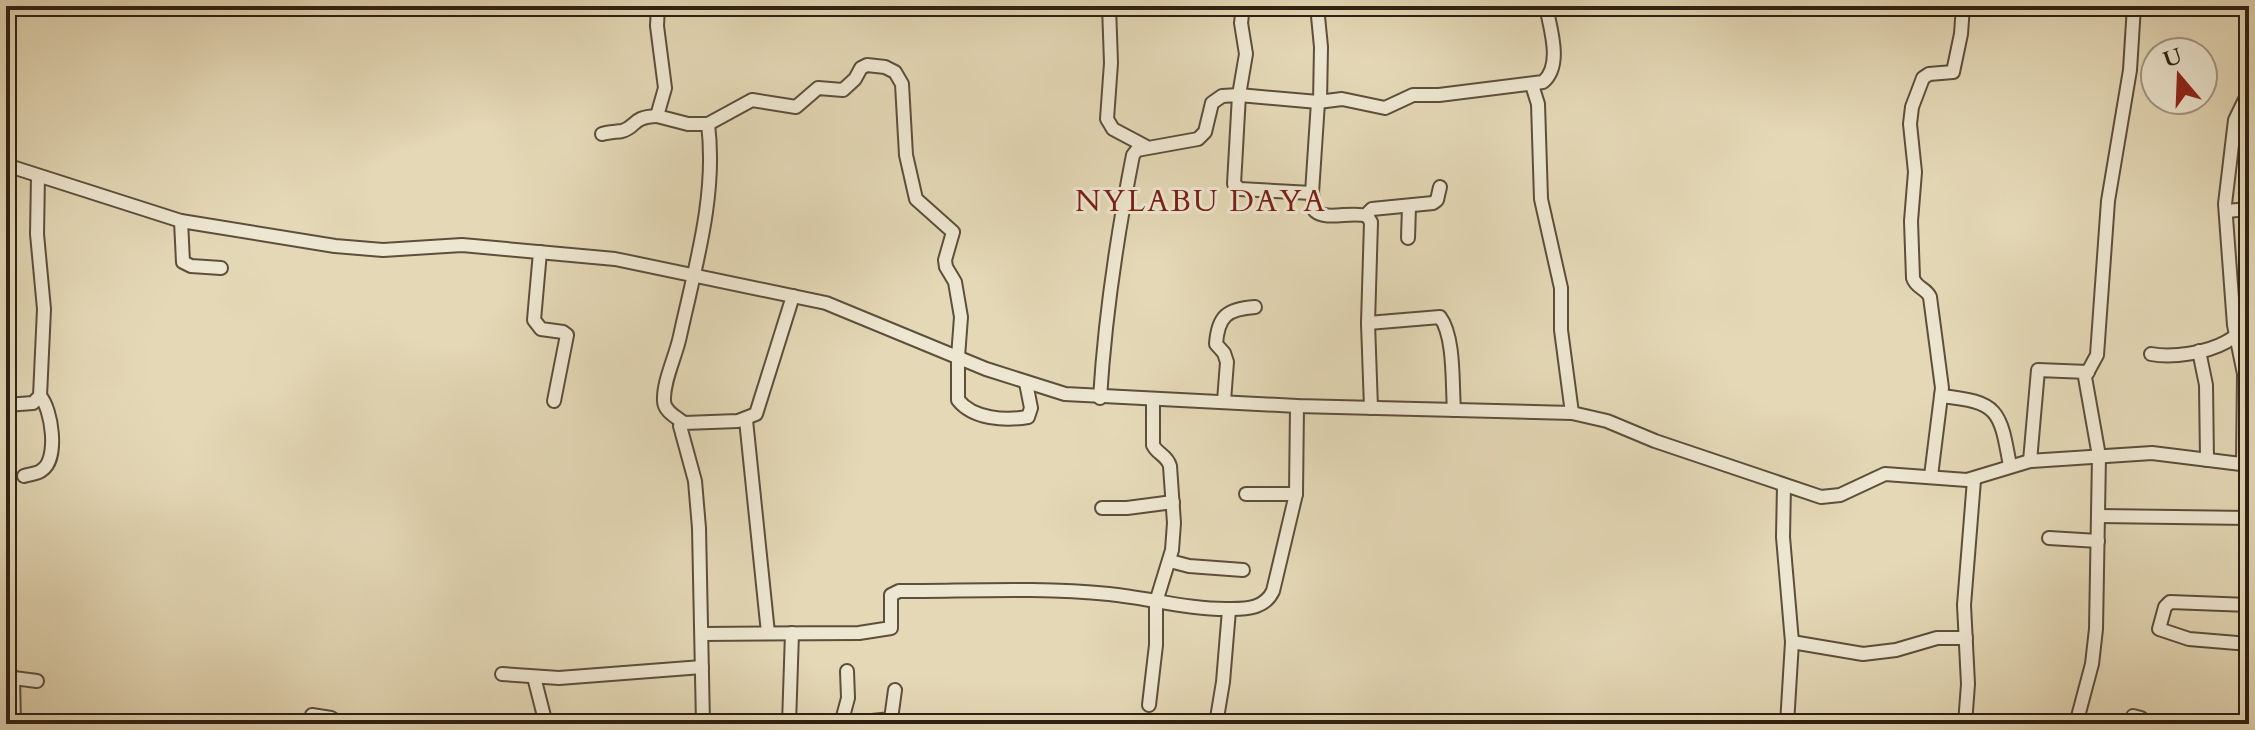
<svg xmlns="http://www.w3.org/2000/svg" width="2255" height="730" font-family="Cardo,serif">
<rect width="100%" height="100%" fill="#e4d8b6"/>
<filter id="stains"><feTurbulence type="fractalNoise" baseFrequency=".0025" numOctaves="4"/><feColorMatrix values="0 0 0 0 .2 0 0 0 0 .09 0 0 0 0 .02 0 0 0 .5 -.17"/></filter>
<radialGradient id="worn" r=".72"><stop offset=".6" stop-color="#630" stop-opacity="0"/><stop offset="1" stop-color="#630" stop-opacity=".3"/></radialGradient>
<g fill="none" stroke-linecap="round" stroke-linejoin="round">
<defs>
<g id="minor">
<path d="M 658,6 L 657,26 L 665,88 L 657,116 L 688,124 L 708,124 L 752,100 L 796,107 L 818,88 L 843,90 L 855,79 L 861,68 L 867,65 L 885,67 L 895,72 L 902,84 L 906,155 L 916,199 L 953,232 L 945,260 L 946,267 L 955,282 L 961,317 L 958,357 L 958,400 C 973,419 1005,421 1028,417 L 1031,408 L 1026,383"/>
<polyline points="1109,6 1111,63 1107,119 1113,129 1145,146"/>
<polyline points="1243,6 1241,23 1246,54 1239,95 1234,184 1240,189 1312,193"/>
<polyline points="1317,6 1321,47 1320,102"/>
<polyline points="1532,85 1538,104 1541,199 1561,288 1561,330 1572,413"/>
<path d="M 1318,102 L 1312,193 L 1315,211 C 1327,221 1351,211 1367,216 L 1371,222 L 1368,323 L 1371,408"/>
<path d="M 602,134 C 609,132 616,132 622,131 C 637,127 631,117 657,116"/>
<polyline points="6,165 181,221 335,246 383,250 462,245 615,259 826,303 986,369 1065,394 1297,406 1572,413 1607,421 1655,441 1821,497 1840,495 1885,474 1967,480 2030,461 2152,453 2249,465"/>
<polyline points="2226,211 2249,209"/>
<polyline points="1366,215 1372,209 1433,203 1437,200 1440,187"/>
<polyline points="181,221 183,262 191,266 221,268"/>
<polyline points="1408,238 1409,206"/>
<polyline points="540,252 534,320 541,329 563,332 567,335 554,401"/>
<path d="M 1368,323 L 1440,317 C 1455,337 1452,385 1454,410"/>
<polyline points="2199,351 2206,385 2207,460"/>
<path d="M 2151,354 C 2173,358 2206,353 2226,342 C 2236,336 2237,334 2249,333"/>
<path d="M 1941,396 C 1999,402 2000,410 2010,466"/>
<path d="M 1100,398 C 1105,316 1117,236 1133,155 L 1137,150 L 1198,139 L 1205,132 L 1212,103 L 1222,96 L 1239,95 L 1318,102 L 1342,99 L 1385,108 L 1413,95 L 1439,95 L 1543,82 C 1563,65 1550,28 1546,6"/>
<path d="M 1224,401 L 1227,362 L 1224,353 L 1216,344 C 1218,316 1227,309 1255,307"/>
<polyline points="6,405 33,403 40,396 44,309 37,234 38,176"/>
<polyline points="746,420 768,633"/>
<path d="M 684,423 C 676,417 664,411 664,401 C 663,381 676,356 680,336 C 695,267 717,195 708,124"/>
<polyline points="2030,461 2038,370 2088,372"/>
<polyline points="2243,464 2244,374 2234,325 2225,204 2235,120 2249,91"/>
<path d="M 24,476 C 29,474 38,474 42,470 C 59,459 52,409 40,396"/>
<path d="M 1931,476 L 1942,388 L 1930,297 C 1926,288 1916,288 1913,278 L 1911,221 L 1915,172 L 1910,124 L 1912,107 L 1923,78 L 1929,74 L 1953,72 L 1961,34 L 1963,6"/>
<polyline points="1784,485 1783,537 1792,642 1787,724"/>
<polyline points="1246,494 1296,494"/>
<polyline points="1102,508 1127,508 1173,502"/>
<polyline points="2099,516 2249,518"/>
<polyline points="2049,538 2098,541"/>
<polyline points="1170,561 1189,566 1243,570"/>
<polyline points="2249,605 2170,602 2165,607 2159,629 2189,639 2249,644"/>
<path d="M 702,634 L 859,633 L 891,628 L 891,595 L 899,591 C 969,591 1039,587 1109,594 C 1149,598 1190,610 1231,609 C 1248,609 1265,608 1273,591 L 1296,494 L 1297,406"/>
<polyline points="1792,642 1863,654 1896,650 1937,638 1966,638"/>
<polyline points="502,674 559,678 702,667"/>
<polyline points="6,677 37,681"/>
<polyline points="13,677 14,724"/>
<polyline points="534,677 546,724"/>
<path d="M 1149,705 L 1156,645 L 1156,602 L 1172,550 L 1174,523 L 1170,466 C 1167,455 1157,454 1153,445 L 1153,400"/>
<polyline points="312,715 331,718 340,724"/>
<polyline points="2133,716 2141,718 2142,724"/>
<polyline points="703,724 699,528 695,481 680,426 684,423 738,421 756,414 793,296"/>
<polyline points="789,724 792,633"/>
<polyline points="841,724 848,698 847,671"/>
<polyline points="843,724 891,719 895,690"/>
<polyline points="1216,724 1223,682 1229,610"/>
<polyline points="1965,724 1968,684 1964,605 1974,480"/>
<polyline points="2076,724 2092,664 2096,629 2099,456 2085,377 2097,355 2108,201 2130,70 2134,6"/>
<polyline points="2245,724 2249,674"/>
</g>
</defs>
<use href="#minor" stroke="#5c4f3b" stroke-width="16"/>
<use href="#minor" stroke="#ede6d0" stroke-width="12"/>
</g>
<g text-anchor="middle" stroke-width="6" stroke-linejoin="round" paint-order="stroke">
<g font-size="30" letter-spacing="2" fill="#7a1f14" stroke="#ede6d0">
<text x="1201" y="211">NYLABU DAYA</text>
</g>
</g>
<rect width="2255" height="730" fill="none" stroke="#e4d8b6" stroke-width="32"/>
<rect x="8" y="8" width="2239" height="714" fill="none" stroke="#2f2112" stroke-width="4"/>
<rect x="16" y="16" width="2223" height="698" fill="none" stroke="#2f2112" stroke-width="2"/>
<g transform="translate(2179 76) rotate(341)"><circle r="38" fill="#ede6d0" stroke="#a19784" stroke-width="2"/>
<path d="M0-6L14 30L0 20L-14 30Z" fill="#8f2418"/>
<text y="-12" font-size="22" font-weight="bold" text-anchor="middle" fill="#2f2112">U</text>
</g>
<rect width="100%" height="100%" filter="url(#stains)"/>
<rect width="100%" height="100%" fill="url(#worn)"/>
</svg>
